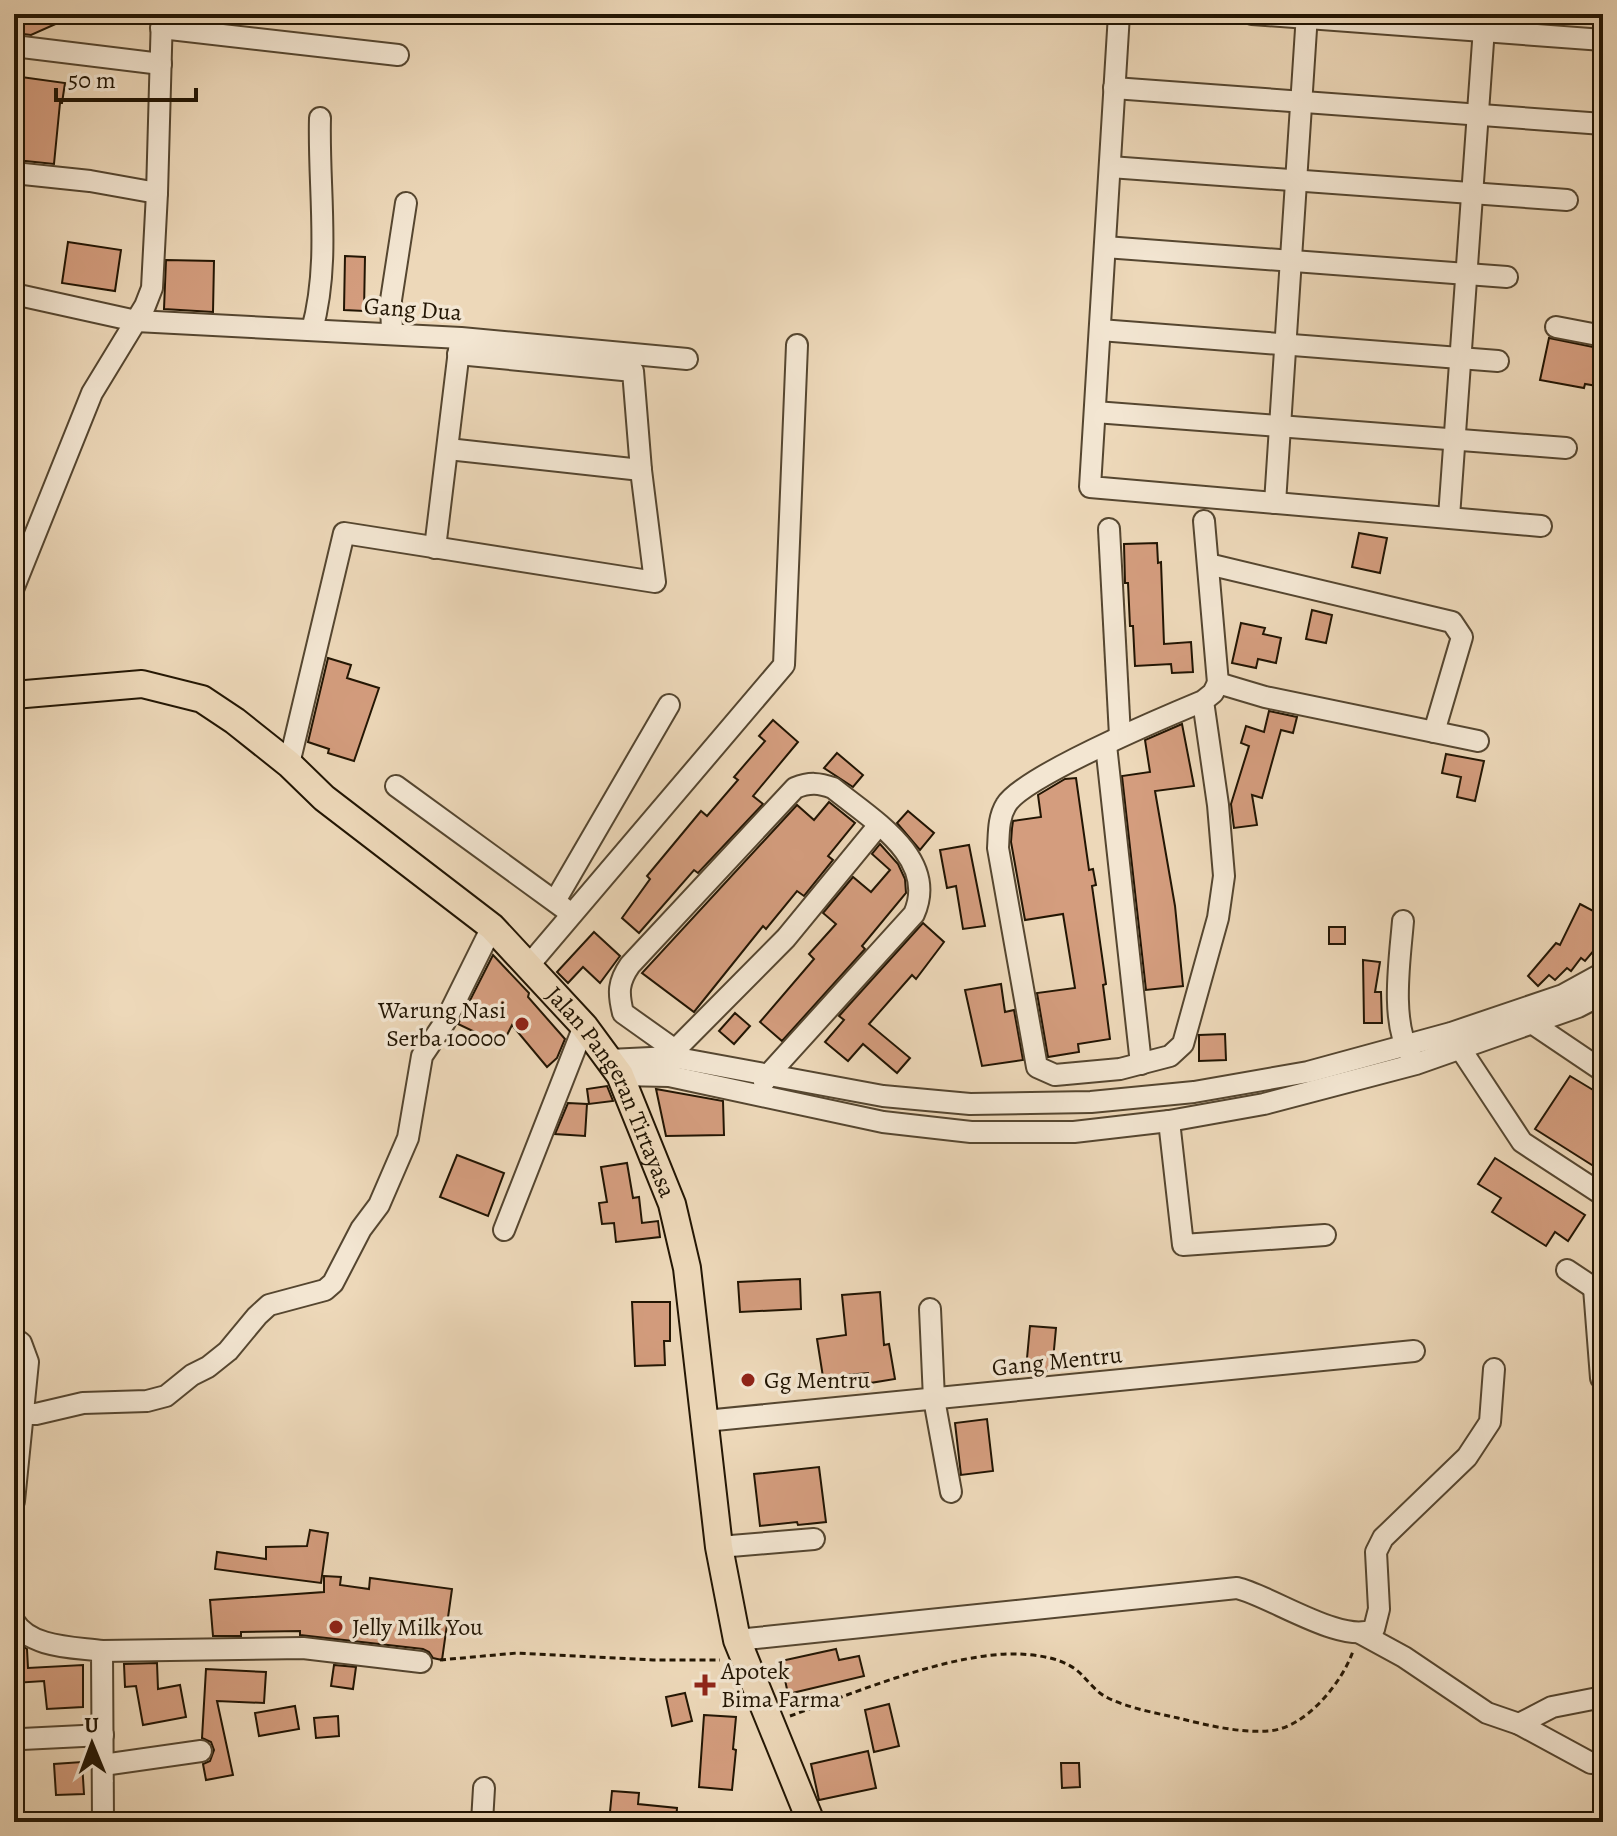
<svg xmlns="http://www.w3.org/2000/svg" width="1617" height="1836" font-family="Alegreya,serif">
<rect width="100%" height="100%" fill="#edd8b9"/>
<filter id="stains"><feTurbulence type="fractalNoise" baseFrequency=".0025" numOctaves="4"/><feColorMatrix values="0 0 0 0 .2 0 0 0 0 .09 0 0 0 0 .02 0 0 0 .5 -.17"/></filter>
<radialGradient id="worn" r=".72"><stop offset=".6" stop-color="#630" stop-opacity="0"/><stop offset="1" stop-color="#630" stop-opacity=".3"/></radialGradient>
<g fill="#d49d7e" stroke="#221503" stroke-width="2">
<polygon points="25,14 78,14 31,35 23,34"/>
<polygon points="14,76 65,83 62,103 60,103 54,164 16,160 21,101 14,100"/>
<polygon points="68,242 121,250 115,291 62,283"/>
<polygon points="345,256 365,257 364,311 344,310"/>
<polygon points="166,260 214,261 213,312 164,309"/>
<polygon points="1549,338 1603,349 1603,387 1585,384 1584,388 1540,380"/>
<polygon points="1359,533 1387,538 1380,573 1352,567"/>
<polygon points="1157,543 1158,563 1161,562 1164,644 1191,642 1193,672 1172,673 1171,664 1135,666 1133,626 1130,626 1128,583 1125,583 1124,544"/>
<polygon points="1312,610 1332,615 1326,643 1306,639"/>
<polygon points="1241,623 1265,628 1263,634 1281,638 1276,663 1258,659 1256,668 1232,663"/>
<polygon points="328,658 351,665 347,678 379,688 354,761 328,753 329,749 308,742"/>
<polygon points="1269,711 1297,717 1293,733 1281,730 1262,798 1252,795 1257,825 1234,828 1231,804 1249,746 1241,743 1246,726 1264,732"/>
<polygon points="773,720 798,742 753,796 763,804 698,873 694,870 639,933 622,918 650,879 647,876 701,811 707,816 738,780 734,777 765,741 759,736"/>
<polygon points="1182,724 1194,786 1155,791 1175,906 1183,986 1146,990 1122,776 1150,772 1145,740"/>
<polygon points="837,753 863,775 853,787 824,768"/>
<polygon points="1446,754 1484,761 1475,801 1457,797 1461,777 1442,773"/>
<polygon points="1076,778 1089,870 1093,869 1096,885 1092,886 1106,984 1103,985 1110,1039 1078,1044 1079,1052 1048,1057 1037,993 1075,988 1063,914 1025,920 1011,842 1012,828 1013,821 1041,817 1038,795 1065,779"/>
<polygon points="829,802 855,823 828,856 833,860 804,896 797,891 766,929 763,926 694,1012 642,973 797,805 814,820"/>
<polygon points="908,811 934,833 920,850 897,823"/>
<polygon points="880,844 898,864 905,879 906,893 862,946 865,949 782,1041 760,1022 814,959 809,954 836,924 823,913 853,877 871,892 890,870 872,854"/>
<polygon points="969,845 985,926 963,929 956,886 947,888 940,850"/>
<polygon points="1580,904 1603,916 1603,930 1594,947 1596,948 1585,961 1581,958 1571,971 1567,968 1555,980 1549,975 1538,986 1528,976 1556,943 1560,945"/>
<polygon points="923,923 944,942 916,979 912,975 869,1024 910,1058 897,1073 863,1044 848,1061 825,1042 844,1020 839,1016"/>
<rect x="1329" y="927" width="16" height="17"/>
<polygon points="594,932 620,956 600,983 583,967 568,983 557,972"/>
<polygon points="493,955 529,993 528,997 565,1039 557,1058 547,1067 512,1025 502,1045 458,1024"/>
<polygon points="1363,960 1380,962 1375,992 1381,992 1382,1023 1364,1023"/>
<polygon points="1001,984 1005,1012 1014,1010 1023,1060 982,1066 965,990"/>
<polygon points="735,1013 750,1026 734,1044 719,1031"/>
<polygon points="1225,1034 1226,1060 1199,1061 1199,1035"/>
<polygon points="1570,1076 1603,1096 1603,1172 1535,1129"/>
<polygon points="607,1086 613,1101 589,1104 587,1089"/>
<polygon points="656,1089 723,1101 724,1135 666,1136"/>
<polygon points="568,1103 587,1104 585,1136 555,1134"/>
<polygon points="457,1155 504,1173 488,1216 440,1197"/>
<polygon points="1495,1158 1585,1215 1568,1241 1555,1232 1546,1246 1492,1212 1501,1198 1478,1184"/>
<polygon points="627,1163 633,1198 639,1197 642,1223 658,1221 660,1237 616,1242 614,1223 602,1224 599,1203 607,1202 601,1167"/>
<polygon points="800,1279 801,1309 740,1312 738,1282"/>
<polygon points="880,1292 884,1345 889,1344 895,1379 870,1383 868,1373 823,1377 817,1339 846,1335 842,1295"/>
<polygon points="632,1302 670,1302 670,1341 664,1341 665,1365 635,1366"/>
<polygon points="1030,1326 1056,1328 1052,1371 1026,1369"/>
<polygon points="987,1419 993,1471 961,1475 955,1423"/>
<polygon points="819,1467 826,1522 798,1525 797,1522 760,1526 754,1474"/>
<polygon points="310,1530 328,1533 321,1583 215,1569 217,1552 266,1559 266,1547 307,1546"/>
<polygon points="324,1576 341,1577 340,1585 369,1589 370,1578 452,1589 442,1660 433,1658 429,1652 423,1649 300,1635 300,1631 241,1632 241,1636 213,1636 210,1600 324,1592"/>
<polygon points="14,1641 27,1649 28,1668 83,1665 83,1707 47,1709 44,1681 14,1683"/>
<polygon points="836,1649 839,1660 859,1656 864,1676 788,1694 781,1661"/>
<polygon points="157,1663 158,1689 180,1685 186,1717 143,1725 136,1686 125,1687 124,1664"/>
<polygon points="334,1665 356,1667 353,1689 331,1686"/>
<polygon points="206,1669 266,1672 264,1703 217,1701 233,1775 206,1780 203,1764 210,1761 214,1750 211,1742 202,1738"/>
<polygon points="685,1693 692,1721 672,1726 666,1697"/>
<polygon points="889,1704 899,1746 874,1752 865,1710"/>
<polygon points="295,1706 299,1729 259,1736 255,1713"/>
<polygon points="704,1715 736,1717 733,1749 736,1750 732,1790 699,1787"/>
<polygon points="338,1716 339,1736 316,1738 314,1718"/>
<polygon points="868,1751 876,1788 819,1800 811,1764"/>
<polygon points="82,1762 84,1794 56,1795 54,1764"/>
<polygon points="1061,1763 1079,1763 1080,1787 1062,1788"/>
<polygon points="612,1791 639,1793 638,1804 677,1808 676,1822 609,1822"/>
</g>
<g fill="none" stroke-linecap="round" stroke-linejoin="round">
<defs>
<g id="minor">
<polyline points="1119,14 1090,487 1541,526"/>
<polyline points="1252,14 1603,40"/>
<polyline points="161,28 398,55"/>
<polyline points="14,46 161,64"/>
<polyline points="1114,88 1603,124"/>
<polyline points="1110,167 1567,200"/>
<polyline points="14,173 90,181 157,193"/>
<polyline points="1105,247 1507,277"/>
<polyline points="14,294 136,321 461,338 687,359"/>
<polyline points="1556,327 1603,336"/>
<path d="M 312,330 C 331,261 318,188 320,118"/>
<polyline points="1100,330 1498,361"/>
<polyline points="392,333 391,300 406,203"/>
<polyline points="1095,412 1566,448"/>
<polyline points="448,449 641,470"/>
<polyline points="1275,503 1307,14"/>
<polyline points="1449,517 1485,14"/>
<polyline points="1204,521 1218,683"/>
<polyline points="1109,529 1120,736"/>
<polyline points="435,548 460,342"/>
<polyline points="1208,564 1452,622 1462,637 1434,732"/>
<polyline points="14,587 92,393 145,306 152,288 157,193 162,14"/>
<path d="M 1203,701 L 1218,805 L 1224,876 L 1218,918 L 1183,1044 L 1170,1056 L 1120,1069 L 1055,1075 L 1037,1067 L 998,848 C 999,834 998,818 1006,805 C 1022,777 1167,716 1203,701 L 1213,693 L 1218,683 L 1265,697 L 1478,741"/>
<polyline points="1106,745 1141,1064"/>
<polyline points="289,764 344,533 655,582 641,470 633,371 458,354"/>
<polyline points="396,786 565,909"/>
<polyline points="555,901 669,705"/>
<path d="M 1403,921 C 1400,958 1390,1022 1410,1054"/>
<polyline points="529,965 784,665 797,345"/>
<polyline points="1523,1017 1603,1071"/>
<polyline points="1454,1039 1522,1142 1603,1195"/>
<path d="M 675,1050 L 623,1013 C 618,993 618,982 630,965 L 795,788 C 810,782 819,783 833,788 C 871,819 939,858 914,914 L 768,1075 L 764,1082"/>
<polyline points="609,1060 672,1057 883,1096 970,1104 1091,1102 1194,1092 1308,1072 1451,1033 1563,995 1603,973"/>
<polyline points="671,1060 675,1050 786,938 878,826"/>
<polyline points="620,1075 669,1076 883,1122 971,1132 1074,1132 1169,1121 1264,1104 1416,1064 1578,1007 1603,994"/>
<polyline points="1169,1121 1183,1245 1325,1235"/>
<polyline points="504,1230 584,1026"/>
<polyline points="1567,1270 1603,1294"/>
<polyline points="1594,1288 1601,1378"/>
<polyline points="930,1309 934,1399 951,1492"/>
<polyline points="14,1338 21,1343 28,1362 14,1501"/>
<polyline points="23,1414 36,1414 83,1403 147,1401 166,1396 192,1375 208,1367 228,1351 257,1316 269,1305 325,1290 333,1283 361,1229 379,1205 408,1138 422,1056 445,1022 492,927"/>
<polyline points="705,1421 1414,1351"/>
<polyline points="719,1547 814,1539"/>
<path d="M 14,1621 C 30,1648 74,1647 102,1651 L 103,1822"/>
<polyline points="1360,1633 1404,1657 1487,1713 1519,1724 1591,1763"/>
<path d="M 737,1640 L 1237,1588 C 1269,1595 1344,1646 1374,1629 L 1379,1609 L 1376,1552 L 1383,1538 L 1467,1457 L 1490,1422 L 1494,1369"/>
<polyline points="102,1651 303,1648 421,1662"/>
<polyline points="1519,1724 1552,1707 1603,1697"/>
<polyline points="22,1739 103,1735"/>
<polyline points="103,1765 201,1751"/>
<polyline points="482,1822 484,1788"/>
</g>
<g id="major">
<path id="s1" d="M 14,695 L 142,684 L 202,699 L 235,721 L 289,764 L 324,798 L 492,927 L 584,1026 L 620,1075 L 672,1204 L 687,1268 L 719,1547 L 737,1640 L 811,1822"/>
</g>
</defs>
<use href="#minor" stroke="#554630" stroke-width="24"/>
<use href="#major" stroke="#221503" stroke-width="30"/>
<g stroke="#221503" stroke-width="3" stroke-dasharray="6 4" stroke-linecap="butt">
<polyline points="440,1660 517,1653 653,1660 720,1660"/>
<path d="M 790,1716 C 854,1693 951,1652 1018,1654 C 1039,1655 1065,1658 1081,1674 C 1089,1682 1097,1693 1108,1698 C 1129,1708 1155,1713 1178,1718 C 1206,1725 1239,1733 1268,1731 C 1305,1729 1342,1683 1353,1651"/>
</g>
<use href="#minor" stroke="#f3e6d2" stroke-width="20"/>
<use href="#major" stroke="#edd8b9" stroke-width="26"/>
</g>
<g fill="#8f2418" stroke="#f3e6d2" stroke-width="3">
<circle cx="522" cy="1024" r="8"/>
<circle cx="748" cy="1380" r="8"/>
<circle cx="336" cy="1627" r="8"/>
<path d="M701 1673h8v8h8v8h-8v8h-8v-8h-8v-8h8z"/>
</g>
<g text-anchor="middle" stroke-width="7" stroke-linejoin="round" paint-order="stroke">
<g font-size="24" fill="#221503" stroke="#f3e6d2">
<text transform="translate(413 309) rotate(4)" y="8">Gang Dua</text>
<text dy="8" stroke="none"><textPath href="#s1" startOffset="766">Jalan Pangeran Tirtayasa</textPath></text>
<text transform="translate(1057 1361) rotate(-6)" y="8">Gang Mentru</text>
</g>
<g font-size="24" fill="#221503" stroke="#f3e6d2" text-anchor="start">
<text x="506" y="1018" text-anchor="end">Warung Nasi<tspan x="506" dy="28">Serba 10000</tspan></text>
<text x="764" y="1388">Gg Mentru</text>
<text x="352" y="1635">Jelly Milk You</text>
<text x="721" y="1679">Apotek<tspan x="721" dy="28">Bima Farma</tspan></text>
</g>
</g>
<rect width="1617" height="1836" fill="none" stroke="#edd8b9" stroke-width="48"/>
<rect x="16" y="16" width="1585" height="1804" fill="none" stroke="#221503" stroke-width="4"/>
<rect x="24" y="24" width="1569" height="1788" fill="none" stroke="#221503" stroke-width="2"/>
<g transform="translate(92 1744) rotate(359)" stroke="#f3e6d2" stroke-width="6" paint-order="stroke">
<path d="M0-6L14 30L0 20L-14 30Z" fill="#221503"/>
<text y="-12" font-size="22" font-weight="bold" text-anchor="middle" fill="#221503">U</text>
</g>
<path d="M56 88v12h140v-12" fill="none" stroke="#221503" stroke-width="4"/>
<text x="68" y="88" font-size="24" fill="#221503" stroke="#f3e6d2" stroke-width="6" paint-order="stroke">50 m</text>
<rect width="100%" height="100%" filter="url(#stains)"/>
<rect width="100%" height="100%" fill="url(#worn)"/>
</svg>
